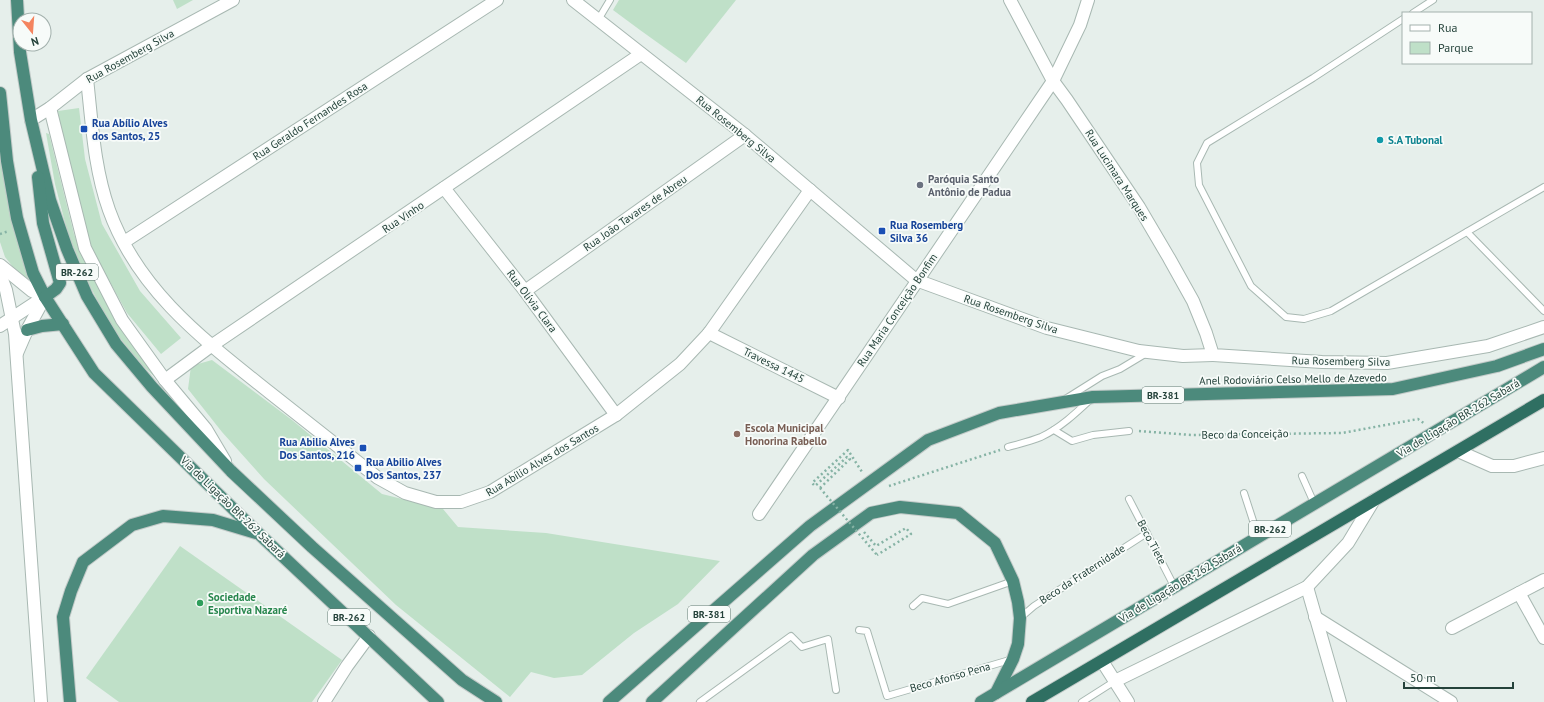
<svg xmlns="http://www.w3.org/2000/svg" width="1544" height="702" font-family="'PT Sans',sans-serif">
<rect width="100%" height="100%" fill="#e6efeb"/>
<g fill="#bfe0c8">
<polygon points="173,0 193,0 177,9"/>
<polygon points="619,0 736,0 686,63 640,30 613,10"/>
<polygon points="79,108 85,159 102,224 140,291 181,338 161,354 127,313 90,246 64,150 58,111"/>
<polygon points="0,128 34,284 25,282 5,257 0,242"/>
<polygon points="46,133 49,134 74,234 82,256 117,320 161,383 142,365 111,327 89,284 68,234 55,184"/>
<polygon points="212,360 292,420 382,494 443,509 458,527 546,533 720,561 678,604 634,633 582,675 554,678 531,672 510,697 396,605 264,479 222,432 188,389 191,366"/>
<polygon points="180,546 342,660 312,702 119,702 86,678"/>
</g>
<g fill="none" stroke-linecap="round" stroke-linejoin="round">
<defs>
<g id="service">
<polyline points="1413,13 1433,0"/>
<polyline points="1403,19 1313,78 1207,143 1197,163 1199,185 1251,286 1286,317 1304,319 1331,311 1544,187"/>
<polyline points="598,20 610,0"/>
<polyline points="1467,232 1544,311"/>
<polyline points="1067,398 1102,376 1120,369 1145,354"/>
<polyline points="1054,430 1072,441 1093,435 1129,431"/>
<path d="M 1008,447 C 1019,444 1031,441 1041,437 C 1060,428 1076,413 1091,399"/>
<polyline points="1302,476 1314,503"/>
<polyline points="1244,493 1258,536"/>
<polyline points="1129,499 1174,586"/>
<polyline points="913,606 922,598 948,604 1013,581"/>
<polyline points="1020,618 1034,606 1147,533"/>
<polyline points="859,630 867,631 887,696 1013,659"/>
<polyline points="700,702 791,636 802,647 828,639 836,690"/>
<polyline points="1082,702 1115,681"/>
</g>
<g id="minor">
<polyline points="573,0 745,135 916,280 1047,328 1139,351 1183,356 1213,355"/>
<path d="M 87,79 C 92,123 94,168 109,210 C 138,291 204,340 269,392 C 305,420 341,449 378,478 L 405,493 L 436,502 L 461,502 L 490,492 L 616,415 L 680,364 L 709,333 L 810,190"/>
<polyline points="50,108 85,248 122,320 165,380 206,429 225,461"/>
<polyline points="31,120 50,108 87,79 233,0"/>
<polyline points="444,188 525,291 616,415"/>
<polyline points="124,242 497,0"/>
<polyline points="0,274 6,290 15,334 41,702"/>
<polyline points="525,291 745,135"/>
<polyline points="0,326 44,297"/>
<polyline points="709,333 839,398"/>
<polyline points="17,353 27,330 45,297"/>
<polyline points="165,380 211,346 641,54"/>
<polyline points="1458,451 1492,466 1514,466 1544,458"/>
<polyline points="759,514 1053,81 1080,25 1088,0"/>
<polyline points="1307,587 1340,702"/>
<polyline points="1519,593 1544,638"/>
<polyline points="1315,617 1451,702"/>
<polyline points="1452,628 1544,580"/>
<polyline points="1102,661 1128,702"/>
<polyline points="1115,681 1307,587 1348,543 1374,500"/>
<polyline points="324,702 347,666 369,636"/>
</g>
<g id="tertiary">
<polyline points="1010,0 1053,81 1067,100 1139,207 1169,258 1193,301 1206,333 1213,355 1322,362 1387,363 1488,346 1544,327"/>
<polyline points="0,265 32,291 45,297"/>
</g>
<g id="trunk">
<polyline points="17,0 20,52 31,120 50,200 67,249 87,296 116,344 152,387 231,471 312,547 462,680 496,702"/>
<polyline points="0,93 7,161 17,218 33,273 45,297 94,373 259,534 438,702"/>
<polyline points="38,177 43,223 60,283 56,289 45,297"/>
<polyline points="27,330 42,326 63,324"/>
<polyline points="70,702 63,617 71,591 83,562 132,525 163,516 213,520 256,533"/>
<polyline points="609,702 810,526 928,440 999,413 1093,397 1393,389 1497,366 1544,349"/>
<polyline points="652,702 813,555 871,513 900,507 958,513 995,543 1013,581 1018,602 1020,618 1018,644 1013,659 996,693"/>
<polyline points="981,702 1544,367"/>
</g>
<polyline id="motorway" points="1032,702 1544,400"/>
</defs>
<use href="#service" stroke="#a8b8b2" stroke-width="8"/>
<use href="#minor" stroke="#a8b8b2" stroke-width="14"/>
<use href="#tertiary" stroke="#a8b8b2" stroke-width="14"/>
<use href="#trunk" stroke="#c2cac8" stroke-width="14"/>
<use href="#motorway" stroke="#c2cac8" stroke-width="14"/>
<g stroke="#86b3a5" stroke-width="2.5" stroke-dasharray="2 3" stroke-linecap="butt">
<polyline points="0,234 9,231"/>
<polyline points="1139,431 1191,435 1342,433 1418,419 1425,424"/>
<polyline points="889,486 1000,450"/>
<polyline points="820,488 850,459 847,457 815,486 812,483 848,450 862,472"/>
<polyline points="864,532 876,546 906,528 911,534 877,555"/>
</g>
<use href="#service" stroke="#fff" stroke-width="6"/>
<use href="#minor" stroke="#fff" stroke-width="12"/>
<use href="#tertiary" stroke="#fff" stroke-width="12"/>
<use href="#trunk" stroke="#4c8a7c" stroke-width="12"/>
<use href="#motorway" stroke="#2f6f62" stroke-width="12"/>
<polyline stroke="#86b3a5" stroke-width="2.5" stroke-dasharray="2 3" stroke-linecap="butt" points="820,488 877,555"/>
</g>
<g fill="#1a4fb4" stroke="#f7fbf9" stroke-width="1.5">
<rect x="80" y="125" width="8" height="8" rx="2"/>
<rect x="878" y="227" width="8" height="8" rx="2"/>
<rect x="359" y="444" width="8" height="8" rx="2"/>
<rect x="354" y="464" width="8" height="8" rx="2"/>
</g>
<circle fill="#0f9aa8" stroke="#f7fbf9" stroke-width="1.5" cx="1380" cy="140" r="4"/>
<circle fill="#6b7280" stroke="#f7fbf9" stroke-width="1.5" cx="920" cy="185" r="4"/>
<circle fill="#8d6e63" stroke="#f7fbf9" stroke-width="1.5" cx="737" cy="434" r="4"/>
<circle fill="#2e9e5b" stroke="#f7fbf9" stroke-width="1.5" cx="200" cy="603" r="4"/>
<g text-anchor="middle" stroke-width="3.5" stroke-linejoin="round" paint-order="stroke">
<g fill="#f7fbf9" stroke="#637a73" stroke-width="1">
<rect x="56" y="264" width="42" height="16" rx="3"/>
<rect x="1142" y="387" width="42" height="16" rx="3"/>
<rect x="1249" y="521" width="42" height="16" rx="3"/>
<rect x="688" y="606" width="42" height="16" rx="3"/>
<rect x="328" y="609" width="42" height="16" rx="3"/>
</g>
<g font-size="10" font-weight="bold" fill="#24423a">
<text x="77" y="276">BR-262</text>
<text x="1163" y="399">BR-381</text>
<text x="1270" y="533">BR-262</text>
<text x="709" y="618">BR-381</text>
<text x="349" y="621">BR-262</text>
</g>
<g font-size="11" fill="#24423a" stroke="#f7fbf9">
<text transform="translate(130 56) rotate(-29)" y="4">Rua Rosemberg Silva</text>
<text transform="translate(310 121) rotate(-33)" y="4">Rua Geraldo Fernandes Rosa</text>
<text transform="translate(736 129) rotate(39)" y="4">Rua Rosemberg Silva</text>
<text transform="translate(1117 175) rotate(57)" y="4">Rua Lucimara Marques</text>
<text transform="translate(635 213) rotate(-35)" y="4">Rua João Tavares de Abreu</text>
<text transform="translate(403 217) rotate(-34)" y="4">Rua Vinho</text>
<text transform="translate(532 301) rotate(53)" y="4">Rua Olívia Clara</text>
<text transform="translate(897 310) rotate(-56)" y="4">Rua Maria Conceição Bonfim</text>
<text transform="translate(1011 314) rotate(19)" y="4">Rua Rosemberg Silva</text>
<text transform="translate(1341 361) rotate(1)" y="4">Rua Rosemberg Silva</text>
<text transform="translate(774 365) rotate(26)" y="4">Travessa 1445</text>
<text transform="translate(1293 379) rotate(-1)" y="4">Anel Rodoviário Celso Mello de Azevedo</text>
<text transform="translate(1458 418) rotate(-31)" y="4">Via de Ligação BR-262 Sabará</text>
<text transform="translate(1245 434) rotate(-1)" y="4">Beco da Conceição</text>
<text transform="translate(542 460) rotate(-31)" y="4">Rua Abílio Alves dos Santos</text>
<text transform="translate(233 507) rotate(44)" y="4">Via de Ligação BR-262 Sabará</text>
<text transform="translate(1152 542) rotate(62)" y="4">Beco Tiete</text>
<text transform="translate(1082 574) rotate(-33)" y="4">Beco da Fraternidade</text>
<text transform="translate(1180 583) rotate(-31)" y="4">Via de Ligação BR-262 Sabará</text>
<text transform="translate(950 677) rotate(-16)" y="4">Beco Afonso Pena</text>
</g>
<g font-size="11" font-weight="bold" fill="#164399" stroke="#f7fbf9" text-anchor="start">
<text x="92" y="127">Rua Abílio Alves<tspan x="92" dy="13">dos Santos, 25</tspan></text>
<text x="890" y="229">Rua Rosemberg<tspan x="890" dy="13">Silva 36</tspan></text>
<text x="355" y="446" text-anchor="end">Rua Abilio Alves<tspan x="355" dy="13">Dos Santos, 216</tspan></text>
<text x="366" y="466">Rua Abilio Alves<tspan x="366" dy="13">Dos Santos, 237</tspan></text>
</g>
<g font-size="11" font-weight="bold" fill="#0d838f" stroke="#f7fbf9" text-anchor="start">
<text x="1388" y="144">S.A Tubonal</text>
</g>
<g font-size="11" font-weight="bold" fill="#5b616d" stroke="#f7fbf9" text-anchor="start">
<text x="928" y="183">Paróquia Santo<tspan x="928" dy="13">Antônio de Padua</tspan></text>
</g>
<g font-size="11" font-weight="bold" fill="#785e54" stroke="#f7fbf9" text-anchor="start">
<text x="745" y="432">Escola Municipal<tspan x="745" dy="13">Honorina Rabello</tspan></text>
</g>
<g font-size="11" font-weight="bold" fill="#27864d" stroke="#f7fbf9" text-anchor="start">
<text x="208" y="601">Sociedade<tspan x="208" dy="13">Esportiva Nazaré</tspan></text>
</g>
</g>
<rect x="1402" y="12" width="130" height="52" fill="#f7fbf9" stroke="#a3b1ad"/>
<rect x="1410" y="25" width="20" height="6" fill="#ffffff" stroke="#a3b1ad"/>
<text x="1438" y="32" font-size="12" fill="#24423a">Rua</text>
<rect x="1410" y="42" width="20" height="12" fill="#bfe0c8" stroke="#a3b1ad"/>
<text x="1438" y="52" font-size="12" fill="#24423a">Parque</text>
<g transform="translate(32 32) rotate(163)"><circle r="19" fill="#f7fbf9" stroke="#a3b1ad"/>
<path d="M0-3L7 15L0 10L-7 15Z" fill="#f4845f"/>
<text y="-6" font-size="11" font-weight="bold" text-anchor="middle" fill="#24423a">N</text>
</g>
<path d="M1404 682v6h109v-6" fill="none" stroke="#24423a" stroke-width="2"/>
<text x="1410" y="682" font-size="12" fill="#24423a" stroke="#f7fbf9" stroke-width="3" paint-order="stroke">50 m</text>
</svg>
